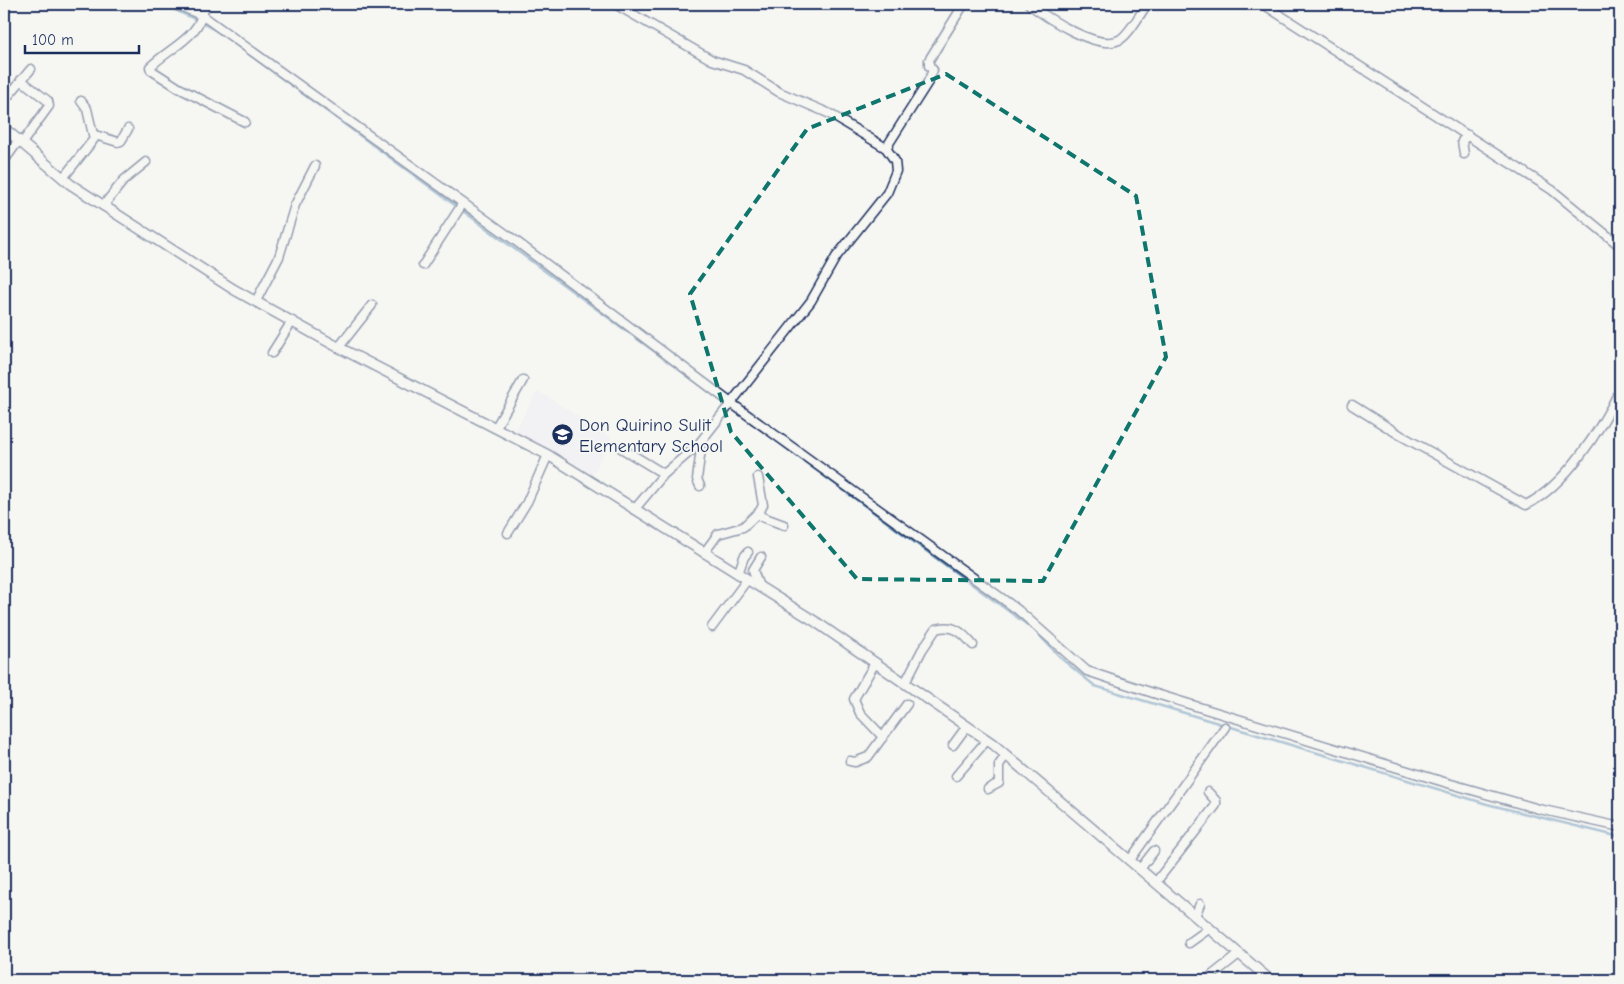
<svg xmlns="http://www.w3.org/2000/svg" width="1624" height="984" font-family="'Comic Neue',sans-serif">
<rect width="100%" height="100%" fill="#f6f6f2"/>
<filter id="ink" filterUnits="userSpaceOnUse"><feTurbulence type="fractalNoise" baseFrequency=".02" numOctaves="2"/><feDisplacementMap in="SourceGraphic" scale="10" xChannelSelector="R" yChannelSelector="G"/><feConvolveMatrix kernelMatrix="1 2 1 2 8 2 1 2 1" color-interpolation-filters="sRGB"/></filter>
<g filter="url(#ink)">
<polygon fill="#edeaf4" points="538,391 611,438 590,479 514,433"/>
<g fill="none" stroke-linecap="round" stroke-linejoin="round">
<polyline stroke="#5e8db3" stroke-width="2.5" points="162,4 197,20 220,33 1033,629 1063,660 1095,686 1487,804 1620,837"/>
<defs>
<g id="minor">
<polyline points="176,4 203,16 513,239 731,403 1018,610 1087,671 1153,693 1444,782 1539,809 1620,827"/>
<path d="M 205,4 C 200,38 173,45 150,67 L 151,70 L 179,88 L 245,122"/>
<polyline points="615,4 712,60 744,70 779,92 828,113 886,148 895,161 896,171 887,193 836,257 811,301 698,445 664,474 634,510"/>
<path d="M 1029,4 C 1046,17 1097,51 1119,40 C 1128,36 1141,13 1147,4"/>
<polyline points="1263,4 1552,190 1620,246"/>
<polyline points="21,80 48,101 49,106 22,143"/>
<polyline points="4,101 31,69"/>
<polyline points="95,135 118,142 121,141 128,129"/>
<polyline points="886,148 928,82 933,70 929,66 929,60 964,4"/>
<polyline points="1464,154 1462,141 1468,135"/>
<polyline points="4,161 19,140"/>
<polyline points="63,178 94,139 87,109 81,101"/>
<polyline points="103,206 124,180 146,162"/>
<polyline points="423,265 463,203"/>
<polyline points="256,301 279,257 295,205 315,166"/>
<polyline points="339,347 372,305"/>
<polyline points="272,353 292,321"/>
<path d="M 1352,405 L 1400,435 L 1526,505 C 1566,485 1601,429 1620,390"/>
<polyline points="496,427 523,380"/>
<polyline points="698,445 701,449 697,479 700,486"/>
<polyline points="621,448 664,474"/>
<polyline points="757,515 784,525"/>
<polyline points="508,533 527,502 548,455"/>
<polyline points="704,553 718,534 743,527 760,511 763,505 758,477"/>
<polyline points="738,574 744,557 748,552"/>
<polyline points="759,587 753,570 761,557"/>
<polyline points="712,627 747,580"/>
<polyline points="875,663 854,699 860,713 883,737"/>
<path d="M 905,683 L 922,650 L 936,629 C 954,624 962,632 973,645"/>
<polyline points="953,745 967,726"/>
<polyline points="850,761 855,762 868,757 907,704"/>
<polyline points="956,776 987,740"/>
<polyline points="988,789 999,783 999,765 1006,755"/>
<polyline points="1130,860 1225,727"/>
<polyline points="1140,869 1154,851"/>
<polyline points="1156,882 1216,805 1216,801 1208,792"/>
<polyline points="1195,916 1200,904"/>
<polyline points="1189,943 1210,928"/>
<polyline points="1206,980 1239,954"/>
</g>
<polyline id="tertiary" points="4,128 70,184 233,289 336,346 548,455 816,622 993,744 1270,980"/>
</defs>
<use href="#minor" stroke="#1b2f5e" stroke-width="11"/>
<use href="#tertiary" stroke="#1b2f5e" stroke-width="12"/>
<use href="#minor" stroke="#f6f6f2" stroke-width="8"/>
<use href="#tertiary" stroke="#f6f6f2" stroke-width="9"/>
</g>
</g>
<path d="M0 0H1624V984H0ZM 946,74 L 1136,196 L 1166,357 L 1043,581 L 857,579 L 731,432 L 690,294 L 807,129 Z" fill="#f6f6f2" fill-opacity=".55" fill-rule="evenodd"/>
<path fill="none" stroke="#0f766e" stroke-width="4" stroke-dasharray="10 6" stroke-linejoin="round" d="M 946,74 L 1136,196 L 1166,357 L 1043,581 L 857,579 L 731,432 L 690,294 L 807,129 Z"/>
<defs>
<symbol id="school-disc" viewBox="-11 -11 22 22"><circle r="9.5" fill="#1b2f5e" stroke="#f6f6f2"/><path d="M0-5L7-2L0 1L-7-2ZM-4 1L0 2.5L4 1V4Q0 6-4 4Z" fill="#fff"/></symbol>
</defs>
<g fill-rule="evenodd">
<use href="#school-disc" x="550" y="422" width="25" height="25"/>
</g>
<g text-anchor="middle" stroke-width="4" stroke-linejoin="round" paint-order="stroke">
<g font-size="18" fill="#1b2f5e" stroke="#f6f6f2" text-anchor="start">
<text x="579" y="431">Don Quirino Sulit<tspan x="579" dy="21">Elementary School</tspan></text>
</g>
</g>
<rect width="1624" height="984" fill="none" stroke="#f6f6f2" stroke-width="20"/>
<rect x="10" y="10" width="1604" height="964" fill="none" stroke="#1b2f5e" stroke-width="2" filter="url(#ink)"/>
<path d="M25 45v8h114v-8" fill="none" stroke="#1b2f5e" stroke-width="2.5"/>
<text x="32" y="45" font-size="15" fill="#1b2f5e" stroke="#f6f6f2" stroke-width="4" paint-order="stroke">100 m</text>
</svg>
